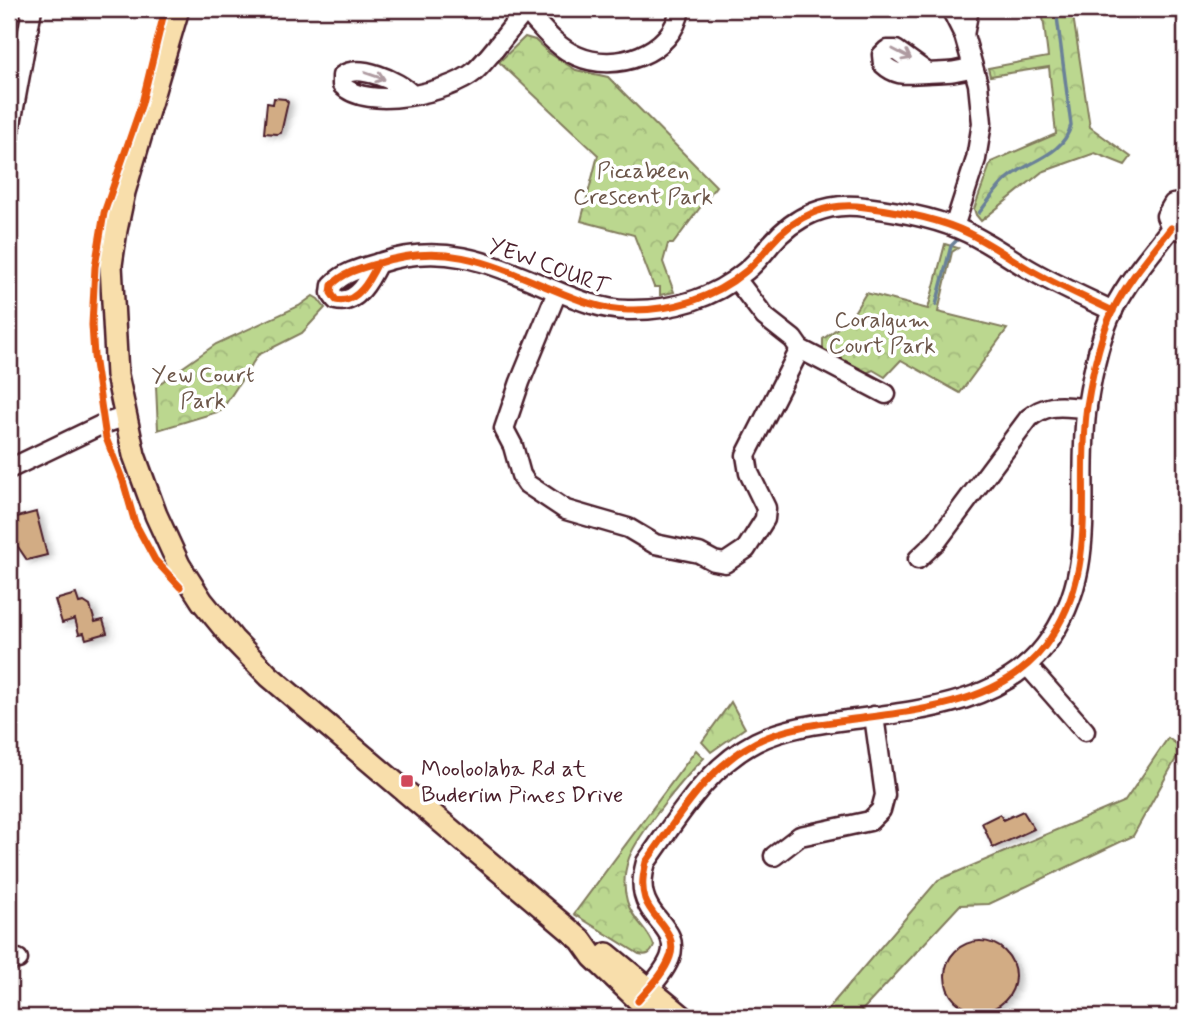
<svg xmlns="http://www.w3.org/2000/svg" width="1194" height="1026" font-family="Mynerve,sans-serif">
<defs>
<pattern id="park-crowns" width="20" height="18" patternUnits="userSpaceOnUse" patternTransform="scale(1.75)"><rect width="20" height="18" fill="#bbd78f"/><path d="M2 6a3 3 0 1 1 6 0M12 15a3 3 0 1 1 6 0" fill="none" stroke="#a2b87c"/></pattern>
<filter id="shadow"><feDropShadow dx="4.5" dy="2.5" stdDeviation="3.5" flood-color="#0004"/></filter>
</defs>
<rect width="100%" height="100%" fill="#fff"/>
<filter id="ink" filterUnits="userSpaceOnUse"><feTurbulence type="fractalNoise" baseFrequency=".0143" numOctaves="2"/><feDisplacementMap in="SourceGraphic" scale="14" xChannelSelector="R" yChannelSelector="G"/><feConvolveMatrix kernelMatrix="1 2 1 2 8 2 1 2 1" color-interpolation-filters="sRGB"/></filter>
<g filter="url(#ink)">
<g fill="url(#park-crowns)" stroke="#827b5d" stroke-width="2">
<polygon points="1042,9 1072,9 1090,127 1131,157 1125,165 1095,153 1042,172 981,221 976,215 974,209 991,162 1056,134 1049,67 990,76 988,68 1048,57"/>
<polygon points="525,37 535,40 549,53 576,70 608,77 716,186 673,244 668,244 663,262 674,292 660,295 660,287 654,287 634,235 581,221 598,155 499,62"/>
<polygon points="945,244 958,248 952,252 938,312 1007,329 960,393 901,360 885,377 873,370 864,374 823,350 823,339 850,319 866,293 928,309"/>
<polygon points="313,296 318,299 325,308 302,333 258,355 221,411 158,430 156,386 216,344 299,306"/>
<polygon points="731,702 745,728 711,752 702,742"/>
<polygon points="1168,738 1182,748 1133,836 989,904 960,905 856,1017 821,1017 938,880 1125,801"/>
<path d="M 696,750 L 704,758 C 684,778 638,834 629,858 C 624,872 623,887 627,901 C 632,920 649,929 654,946 C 651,954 647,956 639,954 L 574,914 Z"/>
</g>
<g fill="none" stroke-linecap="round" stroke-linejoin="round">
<g stroke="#6a8198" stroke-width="3.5">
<path d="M 979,213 C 988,202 998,185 1011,176 C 1032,160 1064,154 1071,125 L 1056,9"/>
<polyline points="936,305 951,246 957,240"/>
</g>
</g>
<g fill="#d2ac84" stroke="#4a1f2b" stroke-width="2" filter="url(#shadow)">
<polygon points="274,98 285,99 288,102 281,133 277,134 264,133 267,103 273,104"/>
<polygon points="36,512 47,555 27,560 12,538 10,522 17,517"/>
<polygon points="76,594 79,603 84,602 90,606 95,622 103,620 107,633 86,639 84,633 79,634 75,619 62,623 55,600"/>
<polygon points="1023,811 1034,829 993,848 982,823 1000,814 1003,820"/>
<circle cx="980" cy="976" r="35"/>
</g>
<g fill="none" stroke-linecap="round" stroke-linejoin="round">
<defs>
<g id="minor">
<path d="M 524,9 C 541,26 554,46 577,56 C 615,73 673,54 680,9"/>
<polyline points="951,9 964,35 978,84 982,123 976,159 954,227"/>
<polyline points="964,35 969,9"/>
<path d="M 928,73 L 896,50 L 887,50 L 882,55 L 883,64 C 898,78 909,73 927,73 C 945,72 954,73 972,67"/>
<path d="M 411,94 C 399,81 358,63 342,76 L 342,85 C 366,111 449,93 474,72 C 489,59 511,27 526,10"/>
<polyline points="9,135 32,9"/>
<polyline points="1185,202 1173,204 1166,216 1171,228 1185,231"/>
<path d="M 378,263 C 370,279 357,305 336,300 L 331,293 L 332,285 C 344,272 362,268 379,263 C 445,241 492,264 552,289 C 576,299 602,310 628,310 C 671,311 713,299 746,271 C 756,263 763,254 771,244 C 795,216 828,201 865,207 C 897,211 940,219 968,233 C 989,243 1007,256 1027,268 C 1054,284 1084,297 1113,311"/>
<polyline points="736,279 765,317 793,339 800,349 886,394"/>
<polyline points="557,292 520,382 504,429 513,446 521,475 527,484 566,510 628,528 655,544 699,553 714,561 725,563 746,549 765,519 766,508 749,473 746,455 800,349"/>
<polyline points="9,469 103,424 124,417"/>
<path d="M 918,559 L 937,541 L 1029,418 C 1049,402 1062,407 1087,408"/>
<polyline points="1027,665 1085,731"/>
<polyline points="774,856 800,836 870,821 881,810 885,795 874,716"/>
<polyline points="9,960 18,959"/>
<path d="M 640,999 C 651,986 664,973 670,958 C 679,934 657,923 648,905 C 640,890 642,877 646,862 C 678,818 706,768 756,742 C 784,728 816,724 847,720 C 915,711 1000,705 1045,646 C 1102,570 1075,492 1087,406 C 1092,375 1099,338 1113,310 C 1128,280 1151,254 1171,228"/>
</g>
<g id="major">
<polyline points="178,9 124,192 116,230 111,265 117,375 134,455 156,515 179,565 202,601 233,639 269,676 581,940 593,957 656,1017"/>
<polyline points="607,954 683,1017"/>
</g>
</defs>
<use href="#minor" stroke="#4a1f2b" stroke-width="23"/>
<use href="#major" stroke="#4a1f2b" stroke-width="26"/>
<use href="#minor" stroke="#fff" stroke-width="18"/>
<use href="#major" stroke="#f8deab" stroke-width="21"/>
<defs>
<g id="cycleway">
<polyline points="165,9 142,103 104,213 95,267 92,325 94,356 106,438 123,481 135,523 155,560 180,587"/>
<path d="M 378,263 C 370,279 357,305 336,300 L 331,293 L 332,285 C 344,272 362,268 379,263 C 445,241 492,264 552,289 C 576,299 602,310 628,310 C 671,311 713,299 746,271 C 756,263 763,254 771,244 C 795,216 828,201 865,207 C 897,211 940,219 968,233 C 989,243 1007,256 1027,268 C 1054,284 1084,297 1113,311"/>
<path d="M 638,1001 C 649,988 664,974 670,957 C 679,932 652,920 645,899 C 641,886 643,875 646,862 C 678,818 706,768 756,742 C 784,728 816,724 847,720 C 915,711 1000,705 1045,646 C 1102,570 1075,492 1087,406 C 1092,375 1099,338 1113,310 C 1128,280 1151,254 1171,228"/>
</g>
</defs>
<use href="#cycleway" stroke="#fff" stroke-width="11"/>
<use href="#cycleway" stroke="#e8590c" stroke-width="7"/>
</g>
<defs><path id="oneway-shaft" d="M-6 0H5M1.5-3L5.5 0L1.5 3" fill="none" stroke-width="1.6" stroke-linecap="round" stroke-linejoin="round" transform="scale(1.75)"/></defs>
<g stroke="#ae9aa0">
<use href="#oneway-shaft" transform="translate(902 54) rotate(28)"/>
<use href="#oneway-shaft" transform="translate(375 76) rotate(19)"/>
</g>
</g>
<rect fill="#d1495b" stroke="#fff" stroke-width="2.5" x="400" y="774" width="14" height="14" rx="3.5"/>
<g text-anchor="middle" stroke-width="7" stroke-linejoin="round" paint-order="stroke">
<g font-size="23" fill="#6c5649" stroke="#fff">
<text x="643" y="178">Piccabeen<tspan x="643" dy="26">Crescent Park</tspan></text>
<text x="882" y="327">Coralgum<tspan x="882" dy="26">Court Park</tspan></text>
<text x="203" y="382">Yew Court<tspan x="203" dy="26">Park</tspan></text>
</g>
<g font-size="23" fill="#4a1f2b" stroke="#fff">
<text transform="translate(549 265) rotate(20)" y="8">YEW COURT</text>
</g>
<g font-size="23" fill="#4a1f2b" stroke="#fff" text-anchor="start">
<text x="421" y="776">Mooloolaba Rd at<tspan x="421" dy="26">Buderim Pines Drive</tspan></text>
</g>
</g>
<rect width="1194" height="1026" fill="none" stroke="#fff" stroke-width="35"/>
<rect x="18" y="18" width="1159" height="991" fill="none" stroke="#4a1f2b" stroke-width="2.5" filter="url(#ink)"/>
</svg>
